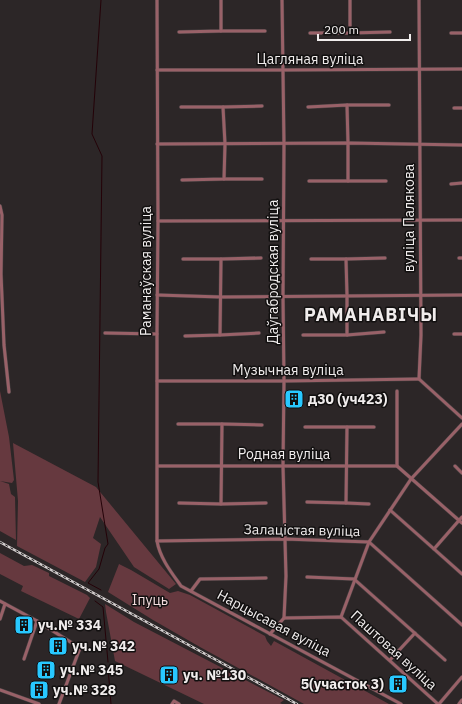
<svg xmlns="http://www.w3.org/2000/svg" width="462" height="704" font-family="'IBM Plex Sans',sans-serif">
<rect width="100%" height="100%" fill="#2c2627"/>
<g fill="#66393f">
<polygon points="0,391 9,437 14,480 12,483 0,481 9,484 11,494 15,497 16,540 0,531"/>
<polygon points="13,443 96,487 176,584 169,589 134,567 100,517 93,538 101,544 96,567 85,582 17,546 18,501"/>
<polygon points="0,553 24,566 32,565 49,573 49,576 87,595 90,598 79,619 21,591 23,586 0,574"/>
<polygon points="119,564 131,570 170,593 178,591 190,595 265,636 267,641 271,646 274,641 389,704 304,704 200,647 153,620 108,592"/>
<polygon points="105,604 134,622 284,700 280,703 282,704 204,704 115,661 106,612"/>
</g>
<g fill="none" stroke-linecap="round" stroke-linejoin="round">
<g stroke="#240208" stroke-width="1">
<polyline points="101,590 88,583 99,569 105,548 108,544 98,482 102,156 92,134 101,0"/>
<polyline points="95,601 103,607 108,662"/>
<polyline points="108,668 111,704"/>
</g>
<defs>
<g id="minor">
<path d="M 157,0 L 158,221 L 157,334 L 157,541 C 160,558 171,572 181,586 L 401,704"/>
<polyline points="419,0 421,335 419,379 462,418"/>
<polyline points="221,31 265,31"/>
<polyline points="179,32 221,31 221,0"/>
<polyline points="310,33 350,33 350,0"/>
<polyline points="350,33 390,32"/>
<polyline points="451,33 462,33"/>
<polyline points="157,70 282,70 462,69"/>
<polyline points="347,105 389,105"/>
<polyline points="181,107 223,107 225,144 224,179 182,180"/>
<polyline points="223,107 262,106"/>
<polyline points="308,107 347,105 348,143 348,181 309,181"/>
<polyline points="454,108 462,108"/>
<polyline points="157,144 348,143 462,145"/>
<polyline points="224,179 262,179"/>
<polyline points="348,181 386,181"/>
<polyline points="451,184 462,183"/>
<polyline points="0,206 2,215 1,274 4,345 9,392"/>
<polyline points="158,221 462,220"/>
<polyline points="459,258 462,258"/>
<polyline points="183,259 221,259 220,335 185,336"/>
<polyline points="221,259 261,258"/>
<polyline points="346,259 385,258"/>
<polyline points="157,295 221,297 462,295"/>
<polyline points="105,333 157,334"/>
<polyline points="454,334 462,334"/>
<polyline points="220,335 259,333"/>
<polyline points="303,335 347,335 347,295 346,259 311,259"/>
<polyline points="347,335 384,332"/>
<polyline points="157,381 284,381 419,379"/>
<polyline points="178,424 222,424 221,504 179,503"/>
<polyline points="222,424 262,425"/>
<polyline points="305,427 347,427 346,503 307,502"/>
<polyline points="347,427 374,427"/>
<polyline points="158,466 397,466 462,523"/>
<polyline points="397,466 397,391"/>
<polyline points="455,466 462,473"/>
<polyline points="346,503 369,504"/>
<polyline points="221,504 266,503"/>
<polyline points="390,510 434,549 462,517"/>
<polyline points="157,541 285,539 369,542 462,625"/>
<polyline points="434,549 462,574"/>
<polyline points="307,577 354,579 445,660"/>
<polyline points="191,591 200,579 266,578"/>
<polyline points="0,601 37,621 80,648 59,704"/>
<polyline points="341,617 369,542 411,479 462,424"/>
<polyline points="284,618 341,617 438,704"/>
<polyline points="0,619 5,604"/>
<polyline points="270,634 284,618 286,576 283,466 284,381 283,296 284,144 282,0"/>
<polyline points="24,659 37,621"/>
<polyline points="390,660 415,633"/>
<polyline points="0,690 39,704"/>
<polyline points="172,704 174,701 179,704"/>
<polyline points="439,704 462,677"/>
<polyline points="459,704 462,700"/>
</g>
</defs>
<use href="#minor" stroke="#484243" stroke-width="4"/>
<use href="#minor" stroke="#996168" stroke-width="3"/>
<defs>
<polyline id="rail" points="0,542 297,704"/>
</defs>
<use href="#rail" stroke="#d2cdcd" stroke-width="2.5"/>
<use href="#rail" stroke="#121010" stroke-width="1" stroke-dasharray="3" stroke-linecap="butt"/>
</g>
<defs>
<symbol id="building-square" viewBox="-11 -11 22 22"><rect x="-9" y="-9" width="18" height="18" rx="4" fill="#28c8ff" stroke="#121010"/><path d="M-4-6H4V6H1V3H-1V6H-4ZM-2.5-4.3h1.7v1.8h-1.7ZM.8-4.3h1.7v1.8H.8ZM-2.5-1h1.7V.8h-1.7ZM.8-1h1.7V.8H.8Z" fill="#111"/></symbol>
</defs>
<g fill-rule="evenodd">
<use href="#building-square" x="283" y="388" width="22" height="22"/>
<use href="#building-square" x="13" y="614" width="22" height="22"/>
<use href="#building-square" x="47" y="635" width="22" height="22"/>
<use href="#building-square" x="35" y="659" width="22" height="22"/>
<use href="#building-square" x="158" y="664" width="22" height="22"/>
<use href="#building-square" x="387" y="673" width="22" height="22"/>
<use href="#building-square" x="28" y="679" width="22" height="22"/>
</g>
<g text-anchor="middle" stroke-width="3" stroke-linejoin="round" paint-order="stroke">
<g font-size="14" fill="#f1eded" stroke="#121010">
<text x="310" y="64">Цагляная вуліца</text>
<text transform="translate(409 218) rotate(-90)" y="5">вуліца Палякова</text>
<text transform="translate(146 271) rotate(-90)" y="5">Раманаўская вуліца</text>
<text transform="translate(273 272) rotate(-90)" y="5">Даўгабродская вуліца</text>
<text x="288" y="375">Музычная вуліца</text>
<text x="284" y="459">Родная вуліца</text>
<text transform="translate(302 530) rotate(1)" y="5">Залацістая вуліца</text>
<text transform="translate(274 623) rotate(28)" y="5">Нарцысавая вуліца</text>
<text transform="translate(394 650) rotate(42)" y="5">Паштовая вуліца</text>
</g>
<g font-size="14" font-weight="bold" fill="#f1eded" stroke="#121010" text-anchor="start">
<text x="308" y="404">д30 (уч423)</text>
<text x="38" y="630">уч.№ 334</text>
<text x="72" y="651">уч.№ 342</text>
<text x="60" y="675">уч.№ 345</text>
<text x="183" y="680">уч. №130</text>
<text x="384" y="689" text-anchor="end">5(участок 3)</text>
<text x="53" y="695">уч.№ 328</text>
</g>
<g font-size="14" fill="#f3dbdd" stroke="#121010">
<text x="150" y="605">Іпуць</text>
</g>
<g font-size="18" font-weight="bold" letter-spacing="1" fill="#f1eded" stroke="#121010">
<text x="371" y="321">РАМАНАВІЧЫ</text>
</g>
</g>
<path d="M318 34v6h92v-6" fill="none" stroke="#f1eded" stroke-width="2"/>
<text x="324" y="34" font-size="12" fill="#f1eded" stroke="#121010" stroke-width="3" paint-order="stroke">200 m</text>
</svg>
